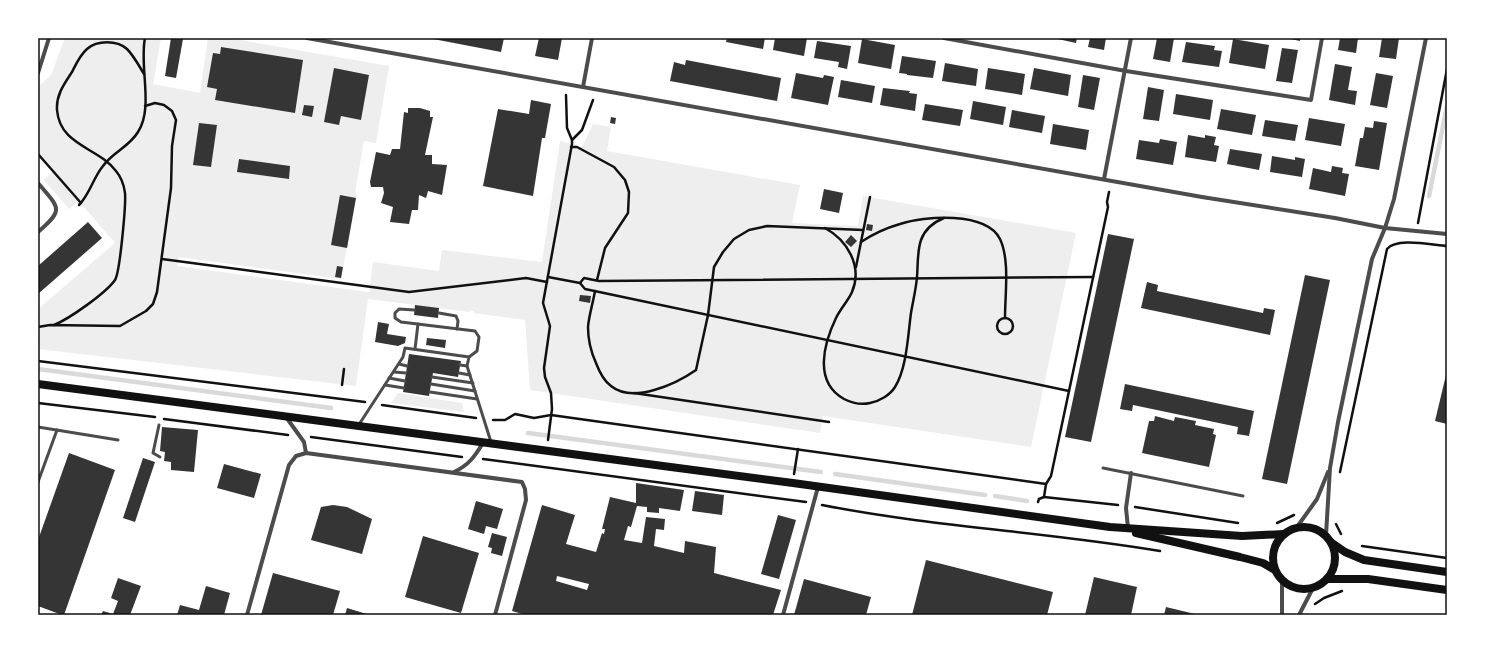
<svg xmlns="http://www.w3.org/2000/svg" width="1485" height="653" font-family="'Archivo Narrow',sans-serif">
<rect width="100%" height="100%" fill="#fff"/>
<g fill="#eee">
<polygon points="65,38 161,38 153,84 200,93 208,38 229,38 389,66 376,143 364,141 355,193 357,194 341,279 179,257 177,266 369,292 373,262 439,271 442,250 542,262 560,141 582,147 593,124 611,127 607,151 800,185 792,223 858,226 863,196 1076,233 1031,447 823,416 820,433 530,390 525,320 474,313 474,311 470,310 469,312 368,299 356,386 38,349 38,309 115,243 83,206 81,207 77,203 69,209 44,180 52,172 38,155 38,87 51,75"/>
<polygon points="398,393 462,403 464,412 391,403"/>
</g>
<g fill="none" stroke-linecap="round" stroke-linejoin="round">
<g stroke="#d9d9d9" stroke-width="4.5">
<polyline points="1429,196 1447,106"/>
<polyline points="38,369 331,408"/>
<polyline points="528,433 821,472"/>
<polyline points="835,474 985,495"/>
<polyline points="995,496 1027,501"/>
</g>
</g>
<g fill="#353535" fill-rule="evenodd">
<polygon points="171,38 183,39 176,78 165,76"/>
<polygon points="428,38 504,38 501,52"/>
<polygon points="539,38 562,38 558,60 535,56"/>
<polygon points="727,38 765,38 763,49 726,42"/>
<polygon points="775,38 807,38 804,56 773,50"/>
<polygon points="1053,38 1077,38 1076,43"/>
<polygon points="1090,38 1106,38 1104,50 1088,47"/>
<polygon points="1157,38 1174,38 1170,62 1153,59"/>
<polygon points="1286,38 1300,38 1300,41"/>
<polygon points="1340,38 1358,38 1356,53 1338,50"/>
<polygon points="1382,38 1399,38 1396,59 1379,57"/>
<polygon points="862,39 895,45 891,69 858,63"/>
<polygon points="1233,39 1269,45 1265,69 1229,63"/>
<polygon points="817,41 851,46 847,69 838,67 839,62 814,58"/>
<polygon points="1186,42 1215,46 1214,50 1222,51 1219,67 1182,62"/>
<polygon points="221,47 303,60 295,113 215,100 217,89 207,87 213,53 220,54"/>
<polygon points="1282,48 1298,50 1292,83 1276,81"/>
<polygon points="902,56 936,61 933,78 907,75 907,74 899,73"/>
<polygon points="686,60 781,78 777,101 670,81 674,62 685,65"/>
<polygon points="945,63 978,69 976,86 942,81"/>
<polygon points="1335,64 1352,67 1348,90 1357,91 1355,105 1329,100"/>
<polygon points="334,68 369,75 361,120 341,116 339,125 324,122"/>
<polygon points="988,68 1025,74 1022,95 985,89"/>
<polygon points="1034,68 1071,75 1068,96 1030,89"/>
<polygon points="796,73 823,78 824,75 834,77 828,105 791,98"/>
<polygon points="1376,73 1393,76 1387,108 1370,105"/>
<polygon points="1083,75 1100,78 1094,110 1078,107"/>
<polygon points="841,80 875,86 872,103 838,97"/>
<polygon points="1148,87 1164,90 1159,121 1143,119"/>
<polygon points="883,88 910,91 909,93 917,94 915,111 880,105"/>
<polygon points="1176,94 1213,100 1210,120 1173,114"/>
<polygon points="531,100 551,104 545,138 542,138 533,196 483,186 498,109 529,114"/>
<polygon points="973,101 1006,107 1003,125 970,119"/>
<polygon points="925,104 963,110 960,126 922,120"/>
<polygon points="304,105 314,106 312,117 302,115"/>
<polygon points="408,108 420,108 430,111 430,117 433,117 425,155 432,155 432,164 447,165 442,195 428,191 426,198 419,195 418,210 412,210 409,224 390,222 393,207 381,203 384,193 383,187 371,187 370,182 376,152 390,155 392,149 400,149 404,112 408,113"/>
<polygon points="1221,109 1256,115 1252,135 1217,129"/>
<polygon points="1012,110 1045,116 1042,133 1009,127"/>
<polygon points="611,117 616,118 615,124 610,123"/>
<polygon points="1309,118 1345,124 1341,146 1305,140"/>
<polygon points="1265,120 1298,125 1295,141 1262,136"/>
<polygon points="1374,121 1387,123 1379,170 1355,166 1360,138 1363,138 1365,127 1373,128"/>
<polygon points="199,123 217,125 211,167 193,165"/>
<polygon points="1053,124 1089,130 1086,150 1050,144"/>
<polygon points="1188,135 1205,138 1205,135 1216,137 1214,145 1219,146 1216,162 1185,157"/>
<polygon points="1160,139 1177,142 1173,165 1136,159 1139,140 1159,143"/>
<polygon points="1230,149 1262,154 1259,170 1227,164"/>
<polygon points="1272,156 1295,160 1295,157 1305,159 1302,177 1270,172"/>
<polygon points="239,159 290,166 289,179 237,172"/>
<polygon points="1332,166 1343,168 1342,173 1349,174 1345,196 1309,189 1313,168 1331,172"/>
<polygon points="824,189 843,193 839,213 820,209"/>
<polygon points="340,195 356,198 347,248 331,245"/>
<polygon points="88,222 102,238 38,294 38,266"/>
<polygon points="867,224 873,225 872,231 866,230"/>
<polygon points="1108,234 1134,239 1091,442 1065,437"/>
<polygon points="851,235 857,241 851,247 845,242"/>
<polygon points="337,266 343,267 341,278 335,277"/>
<polygon points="1305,275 1330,280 1287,484 1262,479"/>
<polygon points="1147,282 1158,285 1157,291 1263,313 1264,308 1275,310 1270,335 1141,308"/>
<polygon points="580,295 591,296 590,303 579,301"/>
<polygon points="415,305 439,308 438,318 414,315"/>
<polygon points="378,322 389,324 387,334 406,337 405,343 398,346 375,342"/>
<polygon points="427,338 446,340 445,348 426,345"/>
<polygon points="409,354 461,361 458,377 433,373 429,396 403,392"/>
<polygon points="1446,375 1447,375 1447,424 1435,421"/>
<polygon points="1125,384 1254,411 1249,436 1237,434 1238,427 1133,405 1132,411 1120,409"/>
<polygon points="1155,416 1174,421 1175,417 1196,421 1195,425 1214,429 1213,434 1216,435 1209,467 1142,453 1149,421 1154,421"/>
<polygon points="162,427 198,430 194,472 171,470 171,462 164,461 165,452 160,451"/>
<polygon points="69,453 115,470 64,615 62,615 38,606 38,540"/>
<polygon points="143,458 155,462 135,522 123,518"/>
<polygon points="224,464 261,474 254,498 217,488"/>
<path d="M 636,483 L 684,490 L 680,511 L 659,508 L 659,513 L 647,512 L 647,507 L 637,506 L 631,527 L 628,526 L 624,540 L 642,543 L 646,517 L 665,519 L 664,530 L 656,529 L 654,546 L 684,553 L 685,541 L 716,547 L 714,573 L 781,590 L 773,615 L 526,615 L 512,611 L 542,505 L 575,515 L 566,544 L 596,552 L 602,533 L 604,534 L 605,529 L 602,529 L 610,497 L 636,503 ZM 557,576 L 589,584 L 587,590 L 556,581 Z"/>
<polygon points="695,491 724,495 722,515 692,511"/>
<polygon points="476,501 503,509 497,529 486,526 484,534 468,529"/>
<polygon points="333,505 347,507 372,519 362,554 311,540 321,507"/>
<polygon points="778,515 796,520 779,579 761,574"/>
<polygon points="492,533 507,537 502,556 491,553 492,548 488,547"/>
<polygon points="423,536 479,553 461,613 405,597"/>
<polygon points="926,560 1053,592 1047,615 912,615"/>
<polygon points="273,573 340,591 333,615 261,615"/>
<polygon points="1094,577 1137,587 1131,615 1085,615"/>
<polygon points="118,578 141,586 130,615 101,615 103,611 113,614 118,601 111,598"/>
<polygon points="804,579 871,597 866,615 794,615"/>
<polygon points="206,586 230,593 224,615 177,615 180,605 199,610"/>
<polygon points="1166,607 1195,614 1195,615 1164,615"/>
<polygon points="347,608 370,615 345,615"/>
</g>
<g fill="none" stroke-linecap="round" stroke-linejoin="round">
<g stroke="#111" stroke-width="2.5">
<polyline points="572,140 582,130 593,100"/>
<polyline points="571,147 577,147 614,167 625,180 629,192 628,213 605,248 597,280"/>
<polyline points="38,154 81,203"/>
<path d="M 79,205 C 90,194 93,178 103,166 C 113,152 129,147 138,132 C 154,107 139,67 145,38"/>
<polyline points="1418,223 1447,69"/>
<path d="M 825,228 C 847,240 863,266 852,292 C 848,301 841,308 836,318 C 824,343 813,382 844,399 C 852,403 861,405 870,403 C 880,401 890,395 895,387 C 907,368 908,334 911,313 C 913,301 916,289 917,277 C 918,265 917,252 921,240 C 925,229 934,222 944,218"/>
<path d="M 861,242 C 873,234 886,228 900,224 C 924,216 986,211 1000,239 C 1010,260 1005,294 1005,318"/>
<polyline points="162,259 409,292 526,278 547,282"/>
<polyline points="856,267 870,197"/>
<polyline points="548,277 580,283"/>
<path d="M 595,291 C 593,303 589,315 588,327 C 588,339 591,352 596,363 C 599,371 604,381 611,386 C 633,404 676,384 696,370 L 708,315 L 714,267 L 723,252 L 734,239 L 749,230 L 767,226 L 863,230"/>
<circle cx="1005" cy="326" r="8"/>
<path d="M 54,325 C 69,319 106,293 115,280 C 120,272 126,205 125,193 C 124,185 121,177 116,171 C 98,147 60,146 57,110 C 56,95 64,84 72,72 C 76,64 80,55 87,49 C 97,40 117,40 127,49 C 134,56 139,66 144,74"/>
<polyline points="38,327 50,325 120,326 146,311 153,304 157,292 171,188 172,146 176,120 172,111 164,105 155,103 145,106"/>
<polyline points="38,361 365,402"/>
<polyline points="342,385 344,369"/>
<polyline points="1069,391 585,289 580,283 584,278 599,281 1093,277"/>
<polyline points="634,393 829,422"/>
<polyline points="38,403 155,417"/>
<polyline points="382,405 476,418"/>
<polyline points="164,419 288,435"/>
<polyline points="493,420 505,420 515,414 534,418 551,415 1046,484 1044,497 1118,505"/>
<polyline points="311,437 462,457"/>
<polyline points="548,440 552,409 551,393 545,377 544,368 550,326 543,303 572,144 572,140 567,128 566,95"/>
<polyline points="483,459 806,502"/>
<path d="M 1340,472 L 1387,249 C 1396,237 1432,245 1447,246"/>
<polyline points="794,474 798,449"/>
<polyline points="1046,484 1051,476 1108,207 1107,202 1109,192"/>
<polyline points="1038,502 1039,499 1044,497"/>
<path d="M 822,505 C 934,527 1048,532 1160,551"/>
<polyline points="1135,507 1238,523"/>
<polyline points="1277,523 1294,515"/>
<polyline points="1336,524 1341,534"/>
<polyline points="1362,546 1447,558"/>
<polyline points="1315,604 1324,598 1342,591"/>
</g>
<g stroke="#4c4c4c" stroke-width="3">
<polyline points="414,310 399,309 395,313 395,318 401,322 475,331 479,337 477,351 469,357"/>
<polyline points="439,313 456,316 458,321 457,329"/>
<polyline points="415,349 418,324"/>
<polyline points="399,364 407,366"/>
<polyline points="460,365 467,366"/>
<polyline points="394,372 406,373"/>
<polyline points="459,373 470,375"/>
<polyline points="432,377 473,383"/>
<polyline points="389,378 405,381"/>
<polyline points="431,384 475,391"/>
<polyline points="385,385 404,388"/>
<polyline points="430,392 477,399"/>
<polyline points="159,425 153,453 160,457"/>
<polyline points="358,426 403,357 405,348 469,357 467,366 491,442"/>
<polyline points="38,427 118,440"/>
<polyline points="1103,468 1243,496"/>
<polyline points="38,482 57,430"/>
</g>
<g stroke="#4c4c4c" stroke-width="4">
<polyline points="307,38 1202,197 1335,218 1385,228 1447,234"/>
<polyline points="944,38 1126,71 1311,100 1322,38"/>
<polyline points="38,73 49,38"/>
<polyline points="583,87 592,38"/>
<polyline points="1104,179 1131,38"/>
<path d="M 38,183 C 59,208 65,209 38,232"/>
<polyline points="286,417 304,442 306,453"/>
<path d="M 454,472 C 469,465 475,456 483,443"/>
<polyline points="1297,527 1317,499 1328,472"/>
<polyline points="1128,528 1126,508 1131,473"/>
<polyline points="1326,535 1330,468 1338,422 1372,259 1385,228 1394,199 1426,38"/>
<polyline points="247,615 289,465 296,456 306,453 522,482 525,489 526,500 495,615"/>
<polyline points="783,615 818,487"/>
<polyline points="1282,615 1282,581"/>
<polyline points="1299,615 1313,588"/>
</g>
<g stroke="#111" stroke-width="8">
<polyline points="38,384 793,483 1110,527 1242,536 1283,534"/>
<circle cx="1304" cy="558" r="31"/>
<polyline points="1136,533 1240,557 1263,563 1275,570"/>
<polyline points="1332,543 1345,552 1364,560 1447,572"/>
<polyline points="1327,579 1368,579 1447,590"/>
</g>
</g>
<rect width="1485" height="653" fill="none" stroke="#ffffff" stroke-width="78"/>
<rect x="39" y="39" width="1407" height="575" fill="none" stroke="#111" stroke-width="1.5"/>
</svg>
